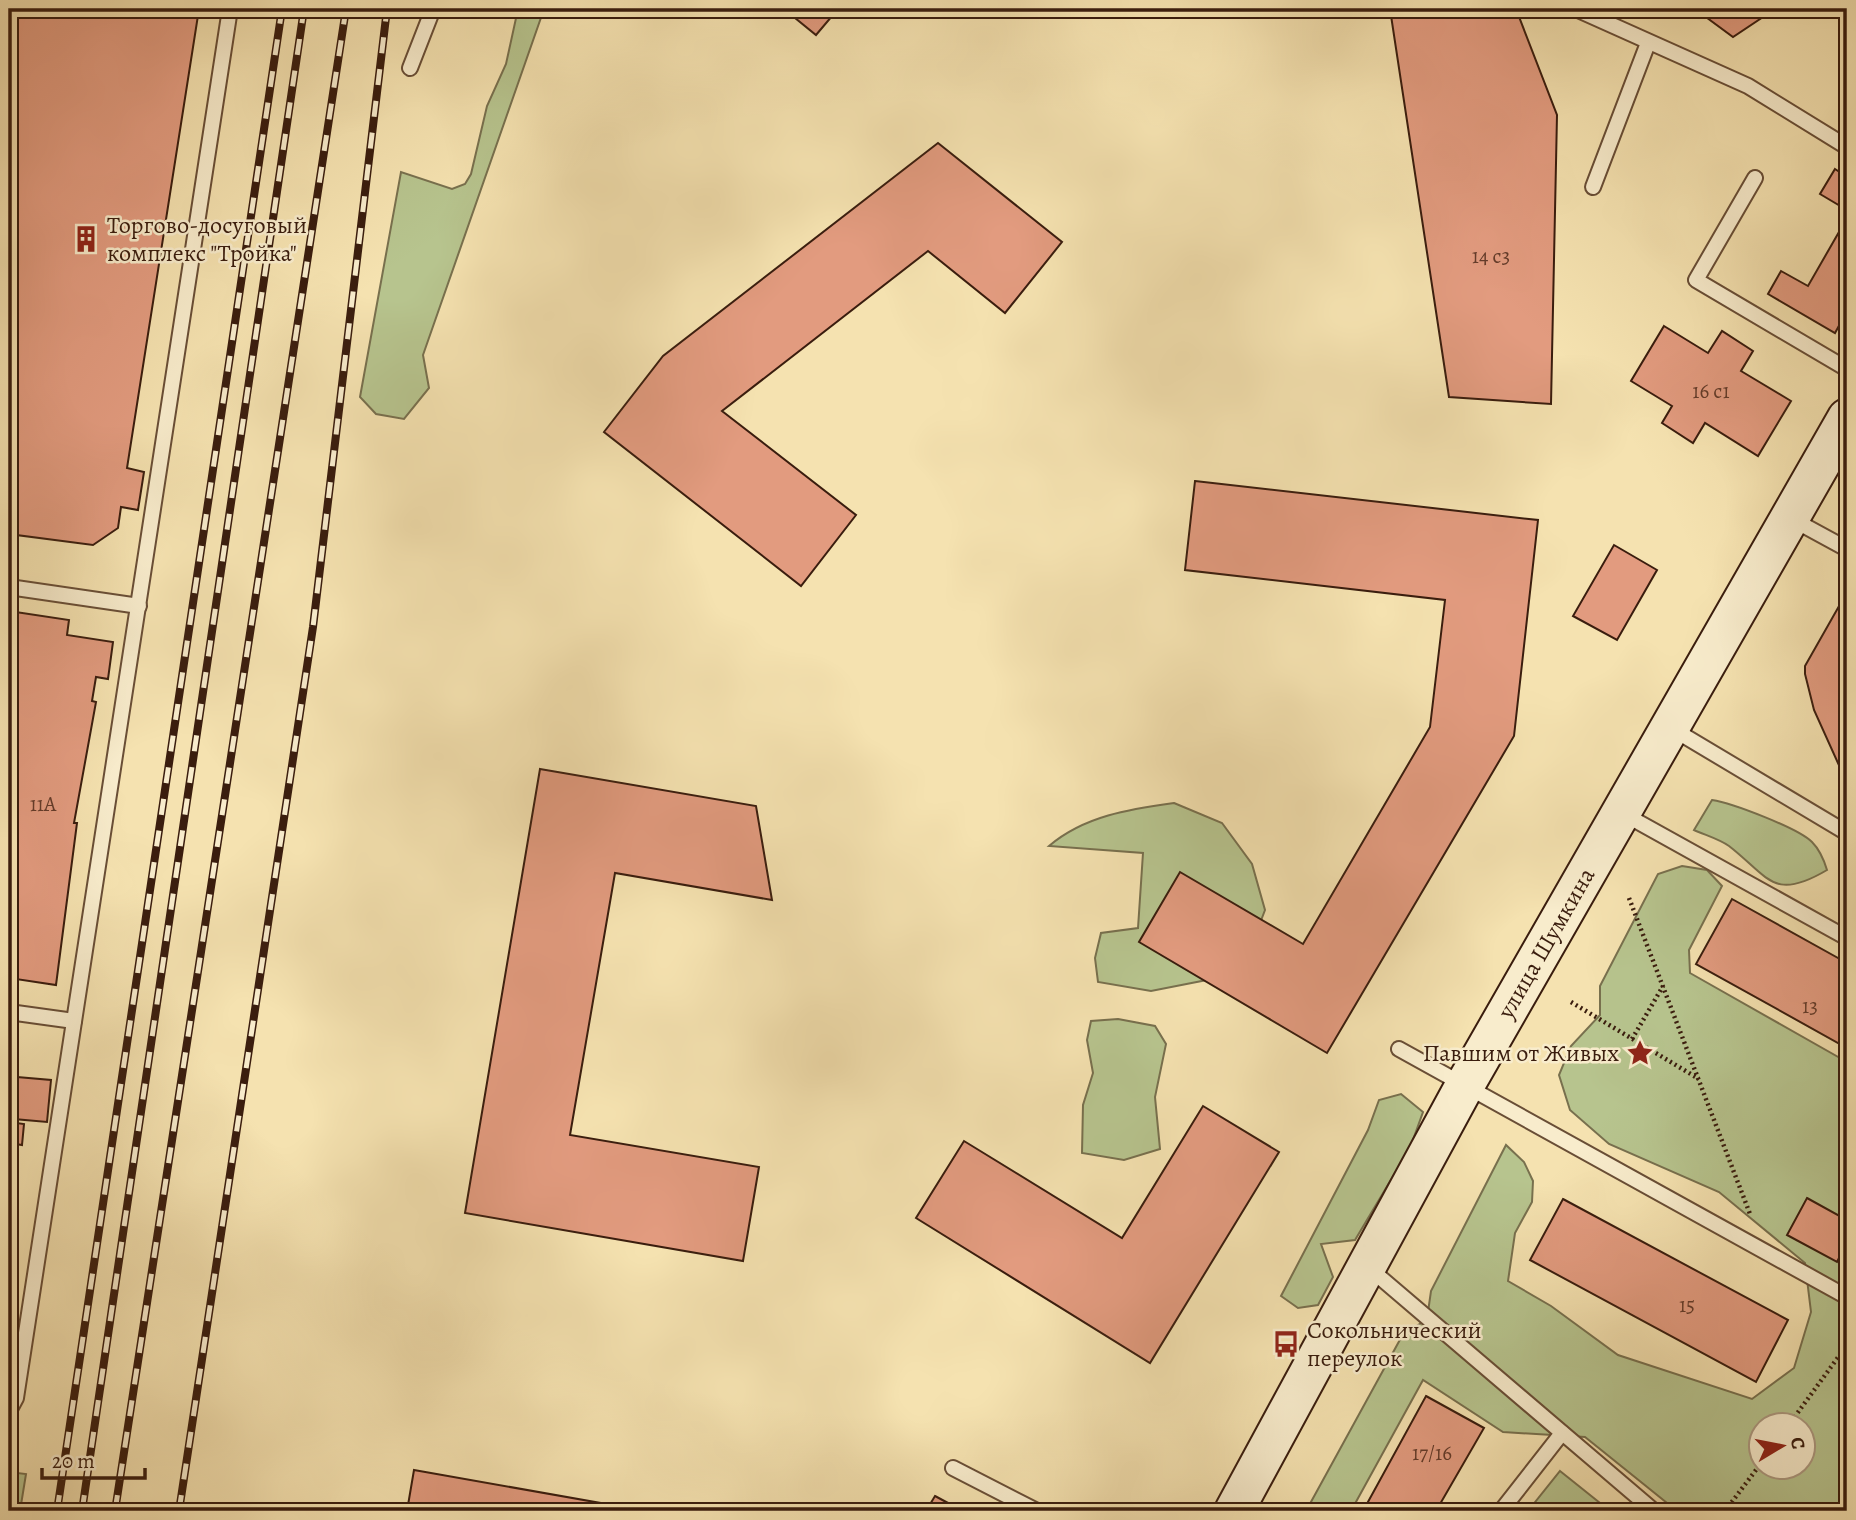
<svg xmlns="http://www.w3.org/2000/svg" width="1856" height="1520" font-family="Alegreya,serif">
<rect width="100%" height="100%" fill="#f5e2b0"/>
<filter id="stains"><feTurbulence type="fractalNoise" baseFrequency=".00286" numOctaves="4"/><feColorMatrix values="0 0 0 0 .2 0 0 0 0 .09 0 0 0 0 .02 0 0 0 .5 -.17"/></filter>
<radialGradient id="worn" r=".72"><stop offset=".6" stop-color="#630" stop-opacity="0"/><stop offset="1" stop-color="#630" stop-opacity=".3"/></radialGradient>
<g fill="#b7c48e" stroke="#78704e" stroke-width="2" fill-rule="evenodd">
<polygon points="518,9 544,9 423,355 429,388 404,419 376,414 360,397 401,172 452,189 465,184 471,174 487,106 506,64"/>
<path d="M 1712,800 C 1732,803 1798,828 1812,842 C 1820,850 1824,860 1827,870 C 1773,902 1769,877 1729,846 C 1719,839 1705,835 1694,830 Z"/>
<path d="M 1174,803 L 1222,823 L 1252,864 L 1265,910 L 1249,952 L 1222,977 L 1151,991 L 1098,982 L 1095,958 L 1101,933 L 1138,928 L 1143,853 L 1049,846 C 1084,816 1130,809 1174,803 Z"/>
<path d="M 1682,866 L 1707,870 L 1722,886 L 1689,950 L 1690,973 L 1847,1062 L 1847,1499 L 1830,1511 L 1677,1511 L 1585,1437 L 1503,1432 L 1423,1380 L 1351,1511 L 1306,1511 L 1402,1336 L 1427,1319 L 1431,1291 L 1506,1145 L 1524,1162 L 1533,1181 L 1532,1202 L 1515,1233 L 1508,1281 L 1551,1306 L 1618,1355 L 1752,1399 L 1794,1368 L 1811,1312 L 1805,1263 L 1719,1192 L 1609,1144 L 1570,1110 L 1559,1075 L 1571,1046 L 1600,1015 L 1600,986 L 1658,874 ZM 1762,1426 L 1804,1426 L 1804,1468 L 1762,1468 Z"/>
<polygon points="1118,1019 1155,1026 1166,1044 1155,1097 1160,1149 1124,1160 1082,1153 1083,1105 1093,1073 1087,1040 1091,1021"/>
<polygon points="1401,1094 1423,1112 1410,1148 1355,1240 1321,1244 1333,1277 1318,1305 1298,1308 1281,1296 1368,1130 1379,1100"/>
<polygon points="1560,1471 1610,1511 1528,1511"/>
<polygon points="9,1472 26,1474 20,1511 9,1511"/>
</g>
<g fill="#e29b7f" stroke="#3a1d0e" stroke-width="2">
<polygon points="9,9 199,9 127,468 144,472 138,510 121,507 118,528 93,545 9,534"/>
<polygon points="784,9 838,9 816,35"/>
<polygon points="1390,9 1516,9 1557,115 1551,404 1449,397"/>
<polygon points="1695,9 1766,9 1769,13 1733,37"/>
<polygon points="938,143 1062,242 1005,313 928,251 722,411 856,515 801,586 604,432 663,356"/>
<polygon points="1835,169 1847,177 1847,210 1820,194"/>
<polygon points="1847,218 1847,311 1835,333 1768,294 1781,271 1808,286"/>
<polygon points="1664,326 1708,353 1722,331 1753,351 1741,371 1791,401 1758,456 1705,423 1693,443 1662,423 1672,406 1631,381"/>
<polygon points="1195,481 1538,520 1514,736 1327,1053 1139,942 1180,872 1303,944 1430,727 1445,600 1185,570"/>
<polygon points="1614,545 1657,570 1617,640 1573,616"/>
<polygon points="1847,592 1847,783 1814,710 1805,674 1805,666"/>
<polygon points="9,611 69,620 67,635 113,642 108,679 96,677 92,701 96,702 74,823 77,823 56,985 9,978"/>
<polygon points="540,769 756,806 772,900 615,873 570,1135 759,1167 743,1261 465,1213"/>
<polygon points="1732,899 1847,963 1847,1048 1696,964"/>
<polygon points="17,1077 51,1080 47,1122 14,1119"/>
<polygon points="1203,1106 1279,1152 1150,1363 916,1218 964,1141 1122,1238"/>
<polygon points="9,1122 24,1124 22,1145 9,1143"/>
<polygon points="1807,1198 1847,1220 1847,1242 1837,1262 1787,1235"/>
<polygon points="1563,1199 1788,1320 1756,1382 1530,1260"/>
<polygon points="1426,1396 1484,1428 1436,1511 1363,1511"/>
<polygon points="414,1470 646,1511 407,1511"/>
<polygon points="935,1496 963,1511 926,1511"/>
</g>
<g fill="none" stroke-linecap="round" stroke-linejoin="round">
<defs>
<g id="lane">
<polyline points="1576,9 1748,86 1847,147"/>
<polyline points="410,68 433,9"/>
<polyline points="1755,178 1696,280 1847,369"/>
<polyline points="1593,187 1648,43"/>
<polyline points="1790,518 1847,549"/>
<polyline points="9,587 139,606"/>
<polyline points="1671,728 1847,833"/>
<polyline points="1622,813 1847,938"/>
<polyline points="9,1012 74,1021"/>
<polyline points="1399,1049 1847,1297"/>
<polyline points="1369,1268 1654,1511"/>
<polyline points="9,1411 16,1398 230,9"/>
<polyline points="953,1468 1037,1511"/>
<polyline points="1501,1511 1562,1433"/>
</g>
<polyline id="secondary" points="1234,1511 1465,1085 1847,418"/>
</defs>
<use href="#lane" stroke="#694e36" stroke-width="18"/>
<use href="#secondary" stroke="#3a1d0e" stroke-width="42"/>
<g stroke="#3a1d0e" stroke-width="4.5" stroke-dasharray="2 3.5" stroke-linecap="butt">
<polyline points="1629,898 1750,1214"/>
<polyline points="1571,1002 1699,1079"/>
<polyline points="1632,1039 1663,986"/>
<polyline points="1788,1426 1847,1345"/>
<polyline points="1725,1511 1762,1462"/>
</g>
<use href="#lane" stroke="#f8eccc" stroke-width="14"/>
<use href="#secondary" stroke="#f8eccc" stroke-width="38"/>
<defs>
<g id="rail">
<polyline points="57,1511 282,9"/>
<polyline points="82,1511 304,9"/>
<polyline points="115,1511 346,9"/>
<polyline points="179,1511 313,627 387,9"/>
</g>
</defs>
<use href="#rail" stroke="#3a1d0e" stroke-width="8"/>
<use href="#rail" stroke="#f8eccc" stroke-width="5" stroke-dasharray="16" stroke-linecap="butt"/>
</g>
<defs>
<symbol id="building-bare" viewBox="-9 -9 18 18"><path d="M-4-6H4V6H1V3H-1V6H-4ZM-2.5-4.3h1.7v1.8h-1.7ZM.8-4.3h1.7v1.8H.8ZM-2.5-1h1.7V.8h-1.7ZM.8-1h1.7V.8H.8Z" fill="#8f2418" stroke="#f8eccc" stroke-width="2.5" paint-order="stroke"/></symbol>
<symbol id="sight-bare" viewBox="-9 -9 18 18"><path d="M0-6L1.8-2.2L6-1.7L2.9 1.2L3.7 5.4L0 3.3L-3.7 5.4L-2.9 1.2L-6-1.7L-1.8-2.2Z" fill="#8f2418" stroke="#f8eccc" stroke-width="2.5" paint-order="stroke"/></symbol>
<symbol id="bus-bare" viewBox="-9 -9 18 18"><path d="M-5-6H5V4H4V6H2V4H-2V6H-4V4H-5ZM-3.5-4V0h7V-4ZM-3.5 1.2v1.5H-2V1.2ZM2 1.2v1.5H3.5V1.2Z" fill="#8f2418" stroke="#f8eccc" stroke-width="2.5" paint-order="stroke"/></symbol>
</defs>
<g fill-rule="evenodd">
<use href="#building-bare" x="67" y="220" width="38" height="38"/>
<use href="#sight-bare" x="1621" y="1034" width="38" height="38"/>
<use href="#bus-bare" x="1267" y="1325" width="38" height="38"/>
</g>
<g text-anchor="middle" stroke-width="5" stroke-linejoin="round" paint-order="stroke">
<g font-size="21" fill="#643c2a">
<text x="1491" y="263">14 c3</text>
<text x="1711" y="398">16 с1</text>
<text x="43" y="811">11А</text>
<text x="1810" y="1013">13</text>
<text x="1687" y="1312">15</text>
<text x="1432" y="1460">17/16</text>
</g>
<g font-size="24" fill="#3a1d0e" stroke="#f8eccc" text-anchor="start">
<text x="107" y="233">Торгово-досуговый<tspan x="107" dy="28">комплекс "Тройка"</tspan></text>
<text x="1619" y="1061" text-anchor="end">Павшим от Живых</text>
<text x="1307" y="1338">Сокольнический<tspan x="1307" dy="28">переулок</tspan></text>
</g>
<g font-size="24" fill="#3a1d0e" stroke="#f8eccc">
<text transform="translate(1546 943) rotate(-60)" y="8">улица Шумкина</text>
</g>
</g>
<rect width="1856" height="1520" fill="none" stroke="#f5e2b0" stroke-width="35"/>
<rect x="10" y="10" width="1835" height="1499" fill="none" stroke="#3a1d0e" stroke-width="3.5"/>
<rect x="18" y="18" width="1821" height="1485" fill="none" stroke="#3a1d0e" stroke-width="2"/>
<g transform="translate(1782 1446) rotate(80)"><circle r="33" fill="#f8eccc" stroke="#ac9980" stroke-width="2"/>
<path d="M0-5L12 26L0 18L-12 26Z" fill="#8f2418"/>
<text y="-10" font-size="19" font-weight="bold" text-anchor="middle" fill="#3a1d0e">С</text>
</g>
<path d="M42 1468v10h103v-10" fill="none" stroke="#3a1d0e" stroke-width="3.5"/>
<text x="52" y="1468" font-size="21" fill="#3a1d0e" stroke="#f8eccc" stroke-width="5" paint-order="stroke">20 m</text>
<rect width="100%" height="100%" filter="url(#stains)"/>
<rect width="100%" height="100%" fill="url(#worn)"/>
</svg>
